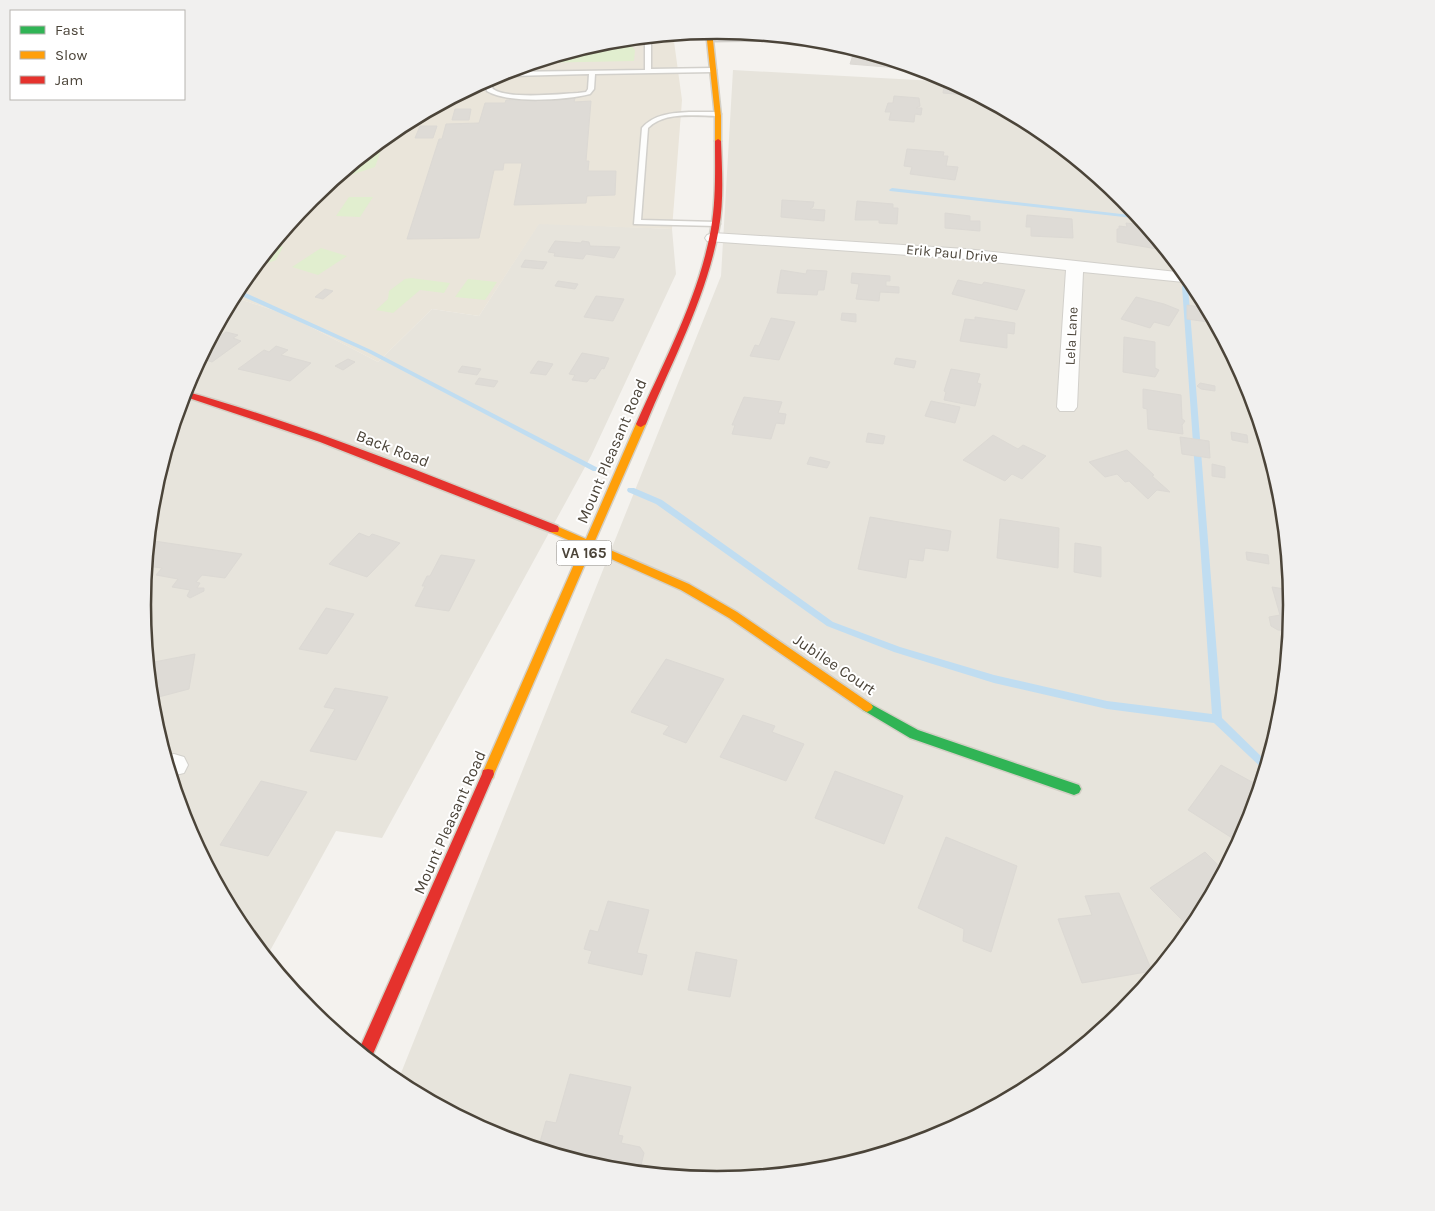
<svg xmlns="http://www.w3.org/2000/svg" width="1435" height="1211" font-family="Karla,sans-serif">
<rect width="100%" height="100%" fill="#f4f2ee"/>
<g fill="#e7e4dc">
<polygon points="733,70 954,82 1037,127 1125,199 1196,286 1249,386 1282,494 1293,606 1282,718 1249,826 1196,925 1124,1013 1037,1084 937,1137 829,1170 717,1181 605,1170 497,1137 397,1083 721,276"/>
<polygon points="539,223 672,229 676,274 591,456 382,838 336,831 266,958 239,925 186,825 153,717 142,605 153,493 186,385 233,297 288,315 378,362 432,309 479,316"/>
</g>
<polygon fill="#eae5da" points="673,34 682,100 672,229 539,224 479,316 432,309 378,362 288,315 233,297 239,286 311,198 398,127 498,74 606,41"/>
<g fill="#e1eecf">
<polygon points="625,39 635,50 634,61 532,63 605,41"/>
<polygon points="386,136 375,167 351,175 339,175"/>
<polygon points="349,197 373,197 360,217 336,216"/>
<polygon points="274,243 283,247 276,260 254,268"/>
<polygon points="321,248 347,256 318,275 292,267"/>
<polygon points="411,278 450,283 444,293 420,290 393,313 376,310 388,299 389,291 405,279"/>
<polygon points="468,279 497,282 485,300 455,297"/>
</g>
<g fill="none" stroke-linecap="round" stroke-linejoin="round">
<g fill="#c0ddf1" fill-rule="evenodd">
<polygon points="892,188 1139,216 1142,219 890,191 889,190"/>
<polygon points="1185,284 1188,286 1222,718 1268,763 1266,772 1214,723 1107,709 994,683 894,652 827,626 656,504 628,492 627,490 628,488 634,488 662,500 833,622 900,647 994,675 1107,701 1212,714 1182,286"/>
<polygon points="237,289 371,350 600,469 596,471 593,471 367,352 235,293"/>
</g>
</g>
<g fill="#dedbd6" stroke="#dcd9d4">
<polygon points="855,49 932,72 932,73 911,72 911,69 850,64"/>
<polygon points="944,86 961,86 979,96 943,93"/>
<polygon points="894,96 919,98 920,106 916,108 922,108 921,115 915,114 914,122 889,120 891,112 885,112 888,103 893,103"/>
<polygon points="575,98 574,102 591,101 586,161 589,161 588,171 616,171 615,195 587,196 586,203 514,205 522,163 504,163 503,170 494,170 479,238 407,239 439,139 442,139 446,124 479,123 485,103 505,103 506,100"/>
<polygon points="455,109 471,109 469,120 452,120"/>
<polygon points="420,126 437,126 433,138 415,138"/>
<polygon points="907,149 944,152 943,156 948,156 946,166 958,167 955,180 910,174 912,167 904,166"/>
<polygon points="782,200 814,202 813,207 810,209 825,210 824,221 781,217"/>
<polygon points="857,201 893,204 893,208 898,208 897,224 879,223 879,220 855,220"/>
<polygon points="945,213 970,216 970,221 980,221 980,231 945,228"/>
<polygon points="1027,215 1072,219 1073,238 1031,236 1031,227 1026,227"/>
<polygon points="1126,223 1146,225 1147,238 1157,239 1157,249 1117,242 1117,229 1119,229 1119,226 1127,227"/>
<polygon points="555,241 581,243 582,241 589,242 590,246 620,247 614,258 586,254 583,259 554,256 555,253 548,252"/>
<polygon points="525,260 547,262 543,269 521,267"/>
<polygon points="781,270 806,274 807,270 827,271 824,290 818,290 817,295 777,293"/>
<polygon points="852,273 890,276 890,281 886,281 886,286 899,287 899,293 880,292 879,301 856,299 859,284 851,283"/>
<polygon points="958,280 982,285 984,282 1025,290 1017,310 952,294"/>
<polygon points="558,281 578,284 575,289 555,286"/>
<polygon points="325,289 333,291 323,299 315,297"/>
<polygon points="596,296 624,299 613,321 584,317"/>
<polygon points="1136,297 1164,304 1179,310 1169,326 1154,322 1150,328 1121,319"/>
<polygon points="1187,305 1208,308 1208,322 1187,319"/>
<polygon points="842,313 856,314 856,322 841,320"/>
<polygon points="975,317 1015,323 1014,334 1007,333 1007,348 960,341 965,319 975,320"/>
<polygon points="771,318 795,322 779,360 750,356 755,345 759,346"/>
<polygon points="226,332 238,335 233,338 241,341 212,362 200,358 213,335 219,337"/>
<polygon points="1124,337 1155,342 1155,368 1159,370 1155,377 1123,372"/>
<polygon points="276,346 288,350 281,355 311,363 290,381 238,369 264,350 269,352"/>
<polygon points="582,353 609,358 604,369 602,368 595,379 590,378 587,382 572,380 575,375 569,374"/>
<polygon points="896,358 916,361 914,368 894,364"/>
<polygon points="348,359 355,362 343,370 335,366"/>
<polygon points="538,361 553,364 546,375 530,373"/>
<polygon points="462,366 481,369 477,375 458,372"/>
<polygon points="951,369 980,374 977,383 981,384 975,406 944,400 946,392 944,391"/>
<polygon points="479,378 498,381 494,387 475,384"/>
<polygon points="1200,383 1215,386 1215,391 1201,389 1197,386"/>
<polygon points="1143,389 1181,395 1182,419 1185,421 1182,425 1183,434 1148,429 1147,409 1143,408"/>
<polygon points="744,397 782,402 778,413 786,414 784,424 776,423 771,439 732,434 735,425 732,425"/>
<polygon points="931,401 960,407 955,423 925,416"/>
<polygon points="1231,432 1247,435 1248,443 1232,440"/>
<polygon points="868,433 885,436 883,444 866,442"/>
<polygon points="993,435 1018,449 1023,445 1046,456 1022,479 1012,474 1005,481 963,460"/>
<polygon points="1180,437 1209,441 1210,458 1182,454"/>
<polygon points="1127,450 1154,475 1152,476 1170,492 1157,490 1148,499 1129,481 1125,482 1117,474 1105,477 1089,462"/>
<polygon points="810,457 830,462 827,468 807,464"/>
<polygon points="1212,464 1225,467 1225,478 1212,476"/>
<polygon points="870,517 951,531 948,551 925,548 923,561 909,559 906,578 858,569"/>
<polygon points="1000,519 1059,528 1058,568 997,558"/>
<polygon points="359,533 369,537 372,534 400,543 367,577 329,564"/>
<polygon points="154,541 242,554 225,578 202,575 196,582 200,583 197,588 204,588 204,591 190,598 187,596 190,590 172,587 178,579 156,575 162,568 146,566 148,549"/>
<polygon points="1075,543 1101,547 1101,577 1074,572"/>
<polygon points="1246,552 1268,555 1269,564 1247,560"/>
<polygon points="441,555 475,560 449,611 415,606 425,586 422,586 427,576 430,576"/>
<polygon points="1272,587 1291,590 1293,606 1290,631 1278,630 1271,626 1269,617 1280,615"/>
<polygon points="326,608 354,614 327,654 299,649"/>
<polygon points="195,654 189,689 151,699 147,661 149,663"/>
<polygon points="666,659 724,679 686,743 663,734 669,726 631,712"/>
<polygon points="335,688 388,697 356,760 310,751 335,709 324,707"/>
<polygon points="743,715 775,726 772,732 804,744 786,781 720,757"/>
<polygon points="1221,765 1261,787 1249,826 1240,843 1188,810"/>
<polygon points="835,771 903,796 884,844 815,818"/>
<polygon points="261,781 307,792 268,856 220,845"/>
<polygon points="946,837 1017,866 991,952 963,941 964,929 918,908"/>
<polygon points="1205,852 1225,872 1192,930 1150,888"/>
<polygon points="1119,893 1152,971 1082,983 1058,919 1092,915 1085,896"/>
<polygon points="608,901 649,910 637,953 647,955 642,975 588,963 592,951 584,949 590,930 598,932"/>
<polygon points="696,952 737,960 730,997 688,990"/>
<polygon points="570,1074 631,1087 618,1135 623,1136 621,1143 640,1147 644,1153 639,1173 605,1170 538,1149 546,1121 556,1123"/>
</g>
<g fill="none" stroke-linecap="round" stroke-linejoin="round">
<defs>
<g id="lane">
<polygon points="783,36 797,38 794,40 710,41 707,39 710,37"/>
<path d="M 645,37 L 651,37 L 651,69 L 713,68 L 716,70 L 713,72 L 595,74 L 594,89 L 590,94 C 566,100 508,104 487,91 L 486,88 L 490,79 L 510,72 L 645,70 ZM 589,74 L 588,89 L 586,92 L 578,93 C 560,94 504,100 492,88 L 495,81 L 511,76 Z"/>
<path d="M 689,112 L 718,112 L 721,114 L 718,116 C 696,116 665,111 648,128 L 641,220 L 716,222 L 720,224 L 716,226 L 634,224 L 642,128 C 654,114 672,113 689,112 Z"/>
</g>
<g id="street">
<polygon points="713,233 966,249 1186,273 1194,283 1083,272 1077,407 1074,411 1060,411 1057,407 1066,270 966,259 707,241 705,238 707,235"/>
<polygon points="174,754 184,757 188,765 184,773 171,776 164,755"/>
</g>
<polygon id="fast" points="867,702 918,730 1079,785 1081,789 1079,793 1074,795 910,738 863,710 861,707 863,704"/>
<g id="slow">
<polygon points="706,31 712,31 721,116 721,141 718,143 715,141 715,116"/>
<polygon points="641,421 646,424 594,543 689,584 737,612 871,704 873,707 871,710 867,712 863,710 729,618 681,590 591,550 494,774 493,778 488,779 483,778 482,774 582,546 550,532 549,529 554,525 586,539 636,424"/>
</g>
<g id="jam">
<path d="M 718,139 L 721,141 C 722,170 724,200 719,228 C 707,297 672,361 646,424 L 641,427 L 638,426 L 636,424 C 664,361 699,297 711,229 C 716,200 715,170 715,141 Z"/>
<path d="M 184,391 C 310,426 436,478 558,526 L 559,529 L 558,532 L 550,532 L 320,442 L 183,396 Z"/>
<polygon points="488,769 493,770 494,774 370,1061 358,1052 482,774 483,770"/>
</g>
</defs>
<use href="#lane" stroke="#d2d0cb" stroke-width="3"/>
<use href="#street" stroke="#d2d0cb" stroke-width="2"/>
<use href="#fast" stroke="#d3cfc5" stroke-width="3"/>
<use href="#slow" stroke="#d3cfc5" stroke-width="3"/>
<use href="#jam" stroke="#d3cfc5" stroke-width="3"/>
<use href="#lane" fill="#fdfdfc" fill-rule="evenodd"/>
<use href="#street" fill="#fdfdfc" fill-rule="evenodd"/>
<use href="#fast" fill="#30b455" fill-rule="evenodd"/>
<use href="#slow" fill="#ff9f0a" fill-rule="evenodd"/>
<use href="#jam" fill="#e5322d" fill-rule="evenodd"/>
</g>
<g text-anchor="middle" stroke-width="4" stroke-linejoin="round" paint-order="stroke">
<g font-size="14" fill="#4b4439" stroke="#fff">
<text transform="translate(952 253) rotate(5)" y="5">Erik Paul Drive</text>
<text transform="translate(1071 336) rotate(-87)" y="5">Lela Lane</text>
</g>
<rect fill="#fff" stroke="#817c74" stroke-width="1" x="556.5" y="540.5" width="55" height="25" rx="4"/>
<g font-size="15" font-weight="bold" fill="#4b4439">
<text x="584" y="558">VA 165</text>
</g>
<g font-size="16" fill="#4b4439" stroke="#fff">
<text transform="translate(393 448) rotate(21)" y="6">Back Road</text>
<text transform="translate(611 451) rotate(-67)" y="6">Mount Pleasant Road</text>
<text transform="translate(835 664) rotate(34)" y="6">Jubilee Court</text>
<text transform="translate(449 822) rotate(-66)" y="6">Mount Pleasant Road</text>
</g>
</g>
<path d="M0 0H1435V1211H0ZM151 605a566 566 0 1 1 1132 0a566 566 0 1 1-1132 0Z" fill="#f1f0ef" fill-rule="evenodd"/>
<path fill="none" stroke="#4b4439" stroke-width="2.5" d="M151 605a566 566 0 1 1 1132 0a566 566 0 1 1-1132 0Z"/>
<rect x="10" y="10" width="175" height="90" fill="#ffffff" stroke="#b7b4b0"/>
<rect x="20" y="26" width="25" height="8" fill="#30b455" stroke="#b7b4b0"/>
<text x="55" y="35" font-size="15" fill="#4b4439">Fast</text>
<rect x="20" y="51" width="25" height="8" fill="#ff9f0a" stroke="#b7b4b0"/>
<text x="55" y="60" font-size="15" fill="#4b4439">Slow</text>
<rect x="20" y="76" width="25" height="8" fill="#e5322d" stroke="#b7b4b0"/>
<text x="55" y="85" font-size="15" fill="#4b4439">Jam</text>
</svg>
